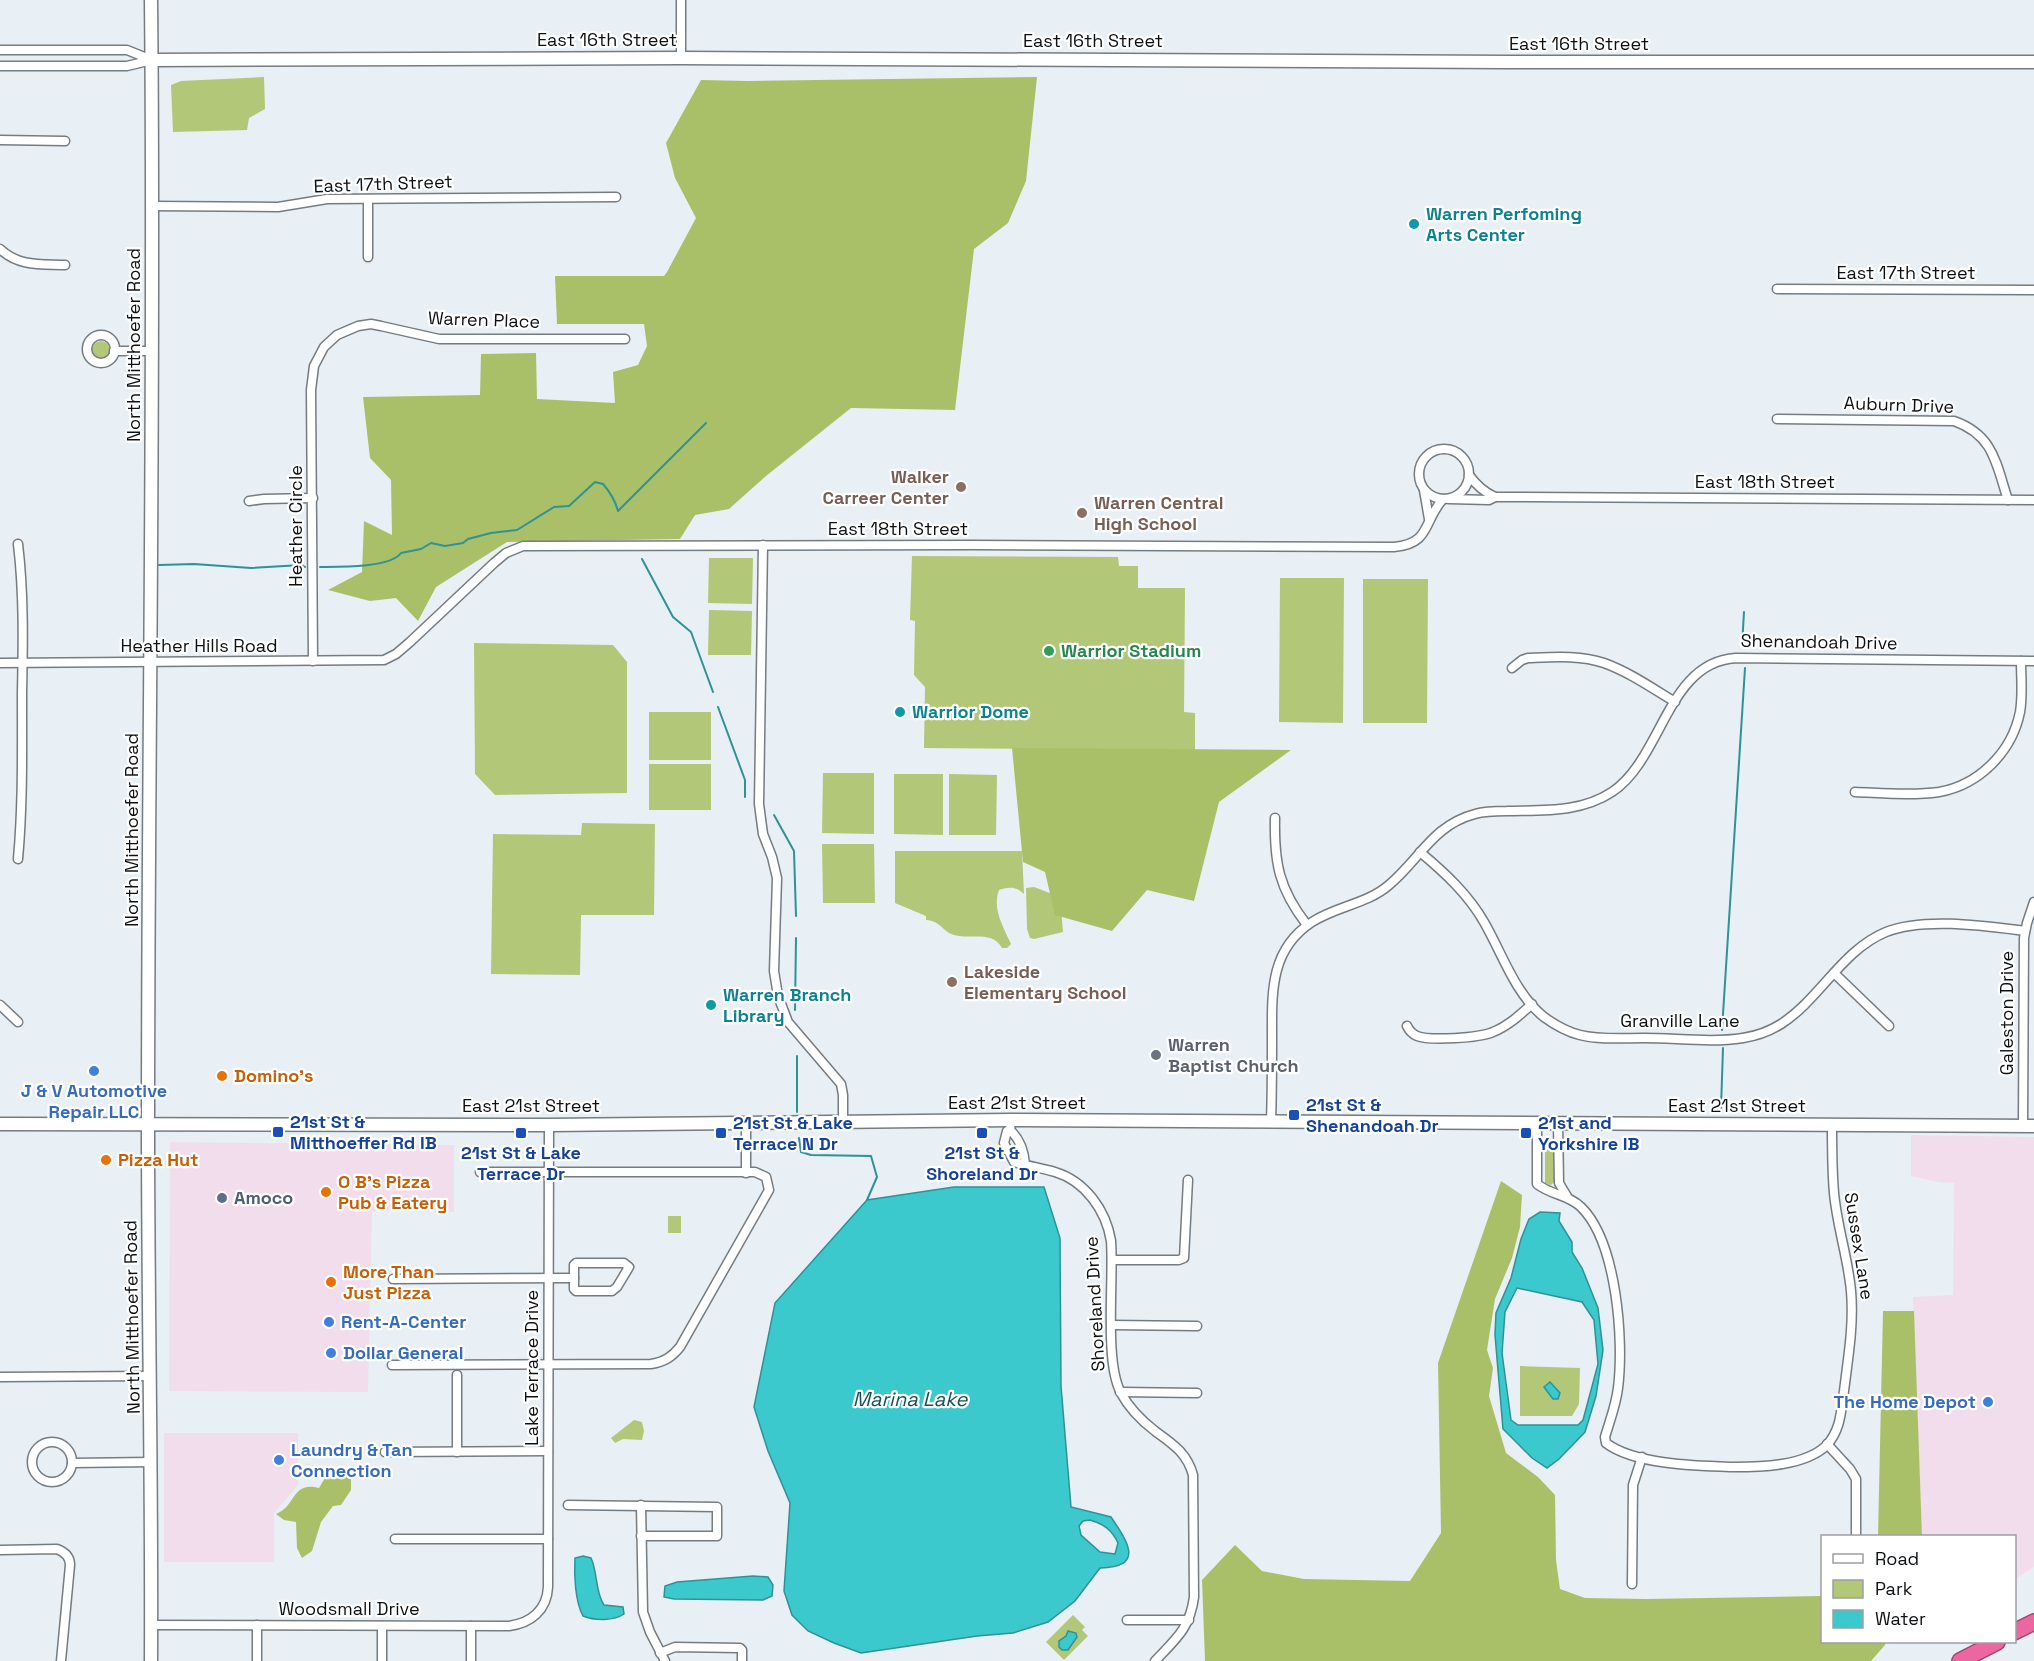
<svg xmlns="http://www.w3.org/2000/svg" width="2034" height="1661" font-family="'Space Grotesk',sans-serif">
<rect width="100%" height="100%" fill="#e8eff5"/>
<g fill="#f2ddec">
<polygon points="1911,1135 2034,1137 2034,1567 2015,1579 2014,1536 1922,1536 1913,1297 1953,1295 1954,1183 1938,1182 1911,1176"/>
<polygon points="170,1142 454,1145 454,1212 372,1211 368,1392 169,1391"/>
<polygon points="164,1433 298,1433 298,1485 274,1513 274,1562 164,1562"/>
</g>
<g fill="#b3c779">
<polygon points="264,77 265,109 249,118 247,130 173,132 171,85 181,81"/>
<circle cx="101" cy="350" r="9"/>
<polygon points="912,556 1118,557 1119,566 1138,566 1138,588 1185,588 1184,712 1195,713 1195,750 924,748 925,687 914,675 915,621 910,620"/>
<polygon points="709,558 753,558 752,604 708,603"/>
<polygon points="1280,578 1344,578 1343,723 1279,722"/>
<polygon points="1363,579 1428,579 1427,723 1363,723"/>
<polygon points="709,610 752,611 751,655 708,655"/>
<polygon points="474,643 613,645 627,662 627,793 495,795 475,774"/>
<rect x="649" y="712" width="62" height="48"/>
<rect x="649" y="764" width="62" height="46"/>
<polygon points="823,773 874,773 874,834 822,833"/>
<polygon points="894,774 943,774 943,835 894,834"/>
<polygon points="949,774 997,775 996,835 949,835"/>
<polygon points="582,823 655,824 654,915 581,915 580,975 491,974 493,834 581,835"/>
<polygon points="822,844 874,844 875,903 823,903"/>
<path d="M 895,851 L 1022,851 L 1024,894 C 1016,886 1009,887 999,890 C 992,909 1003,926 1011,944 L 1007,948 L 1002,948 C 992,930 971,940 954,935 C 943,932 941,921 926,920 L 926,916 L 895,903 Z"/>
<polygon points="1034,887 1060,897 1063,932 1034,939 1030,938 1027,929 1026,888"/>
<polygon points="1547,1144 1553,1146 1554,1148 1554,1182 1551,1185 1545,1183 1545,1146"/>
<rect x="668" y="1216" width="13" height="17"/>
<polygon points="1520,1366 1580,1368 1579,1404 1572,1416 1520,1416"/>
<polygon points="634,1420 642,1422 644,1431 642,1440 623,1439 615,1443 611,1438"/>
<polygon points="1073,1615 1085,1627 1082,1630 1088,1636 1064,1660 1046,1642"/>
</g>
<g fill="#aac068">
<polygon points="1037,77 1026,181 1008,223 974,249 955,410 851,408 766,476 729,509 695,515 680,539 507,542 436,587 418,621 396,598 370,601 328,590 362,572 364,521 392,535 391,480 370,458 363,397 480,395 481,354 536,353 537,399 615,403 613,372 638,365 647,346 644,324 557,324 555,276 664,276 667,272 696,218 675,178 666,143 701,80 748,81"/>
<polygon points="1012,748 1291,750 1219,802 1194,901 1147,890 1112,931 1055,915 1045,872 1023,862"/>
<polygon points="1501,1181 1522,1195 1520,1227 1512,1258 1495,1299 1487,1350 1493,1368 1489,1396 1506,1453 1538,1477 1555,1495 1556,1560 1560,1589 1585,1598 1647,1599 1822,1596 1822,1642 1885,1642 1885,1645 1871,1661 1205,1661 1202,1580 1235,1545 1262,1571 1304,1579 1410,1581 1441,1533 1438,1363"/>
<polygon points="1883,1311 1914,1311 1922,1536 1878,1536"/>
<path d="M 338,1470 L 351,1479 L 351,1490 L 341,1505 L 333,1506 L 321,1522 L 312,1551 L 302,1558 L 297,1548 L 296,1522 L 284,1520 L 276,1514 C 297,1506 291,1481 319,1488 L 325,1478 Z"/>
</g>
<g fill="#3cc9ce" stroke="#2e9296" stroke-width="1.5" fill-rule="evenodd">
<path d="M 954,1187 L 1044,1187 L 1060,1238 L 1061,1386 L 1071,1507 L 1111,1517 C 1128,1542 1145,1567 1100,1568 L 1075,1601 L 1048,1622 L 1013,1633 L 977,1636 L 861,1653 L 834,1643 L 808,1631 L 792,1615 L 784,1591 L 790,1503 L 768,1451 L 754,1407 L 775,1303 L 867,1200 ZM 1090,1520 C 1104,1524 1112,1530 1118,1543 L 1115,1554 L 1100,1552 L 1081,1535 L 1079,1526 L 1083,1521 Z"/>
<path d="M 1540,1212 L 1560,1213 L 1559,1221 L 1572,1242 L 1572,1252 L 1582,1268 L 1598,1308 L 1603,1350 L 1596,1396 L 1585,1432 L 1559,1459 L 1547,1468 L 1532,1458 L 1503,1429 L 1495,1335 L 1496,1313 L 1511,1278 L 1521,1239 L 1529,1219 ZM 1517,1288 L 1582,1302 L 1594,1320 L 1598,1364 L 1583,1420 L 1578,1425 L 1518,1425 L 1511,1420 L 1502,1353 L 1505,1312 Z"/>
<polygon points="1550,1382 1560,1393 1558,1399 1553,1399 1544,1387"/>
<path d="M 583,1556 L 591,1558 C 598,1573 595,1592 604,1605 L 623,1607 L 624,1614 C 614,1621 595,1621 583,1616 C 575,1601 574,1575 575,1558 Z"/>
<polygon points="753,1576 768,1577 773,1585 772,1596 763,1600 674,1599 664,1597 665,1586 677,1582"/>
<polygon points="1068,1631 1076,1633 1077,1637 1068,1650 1062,1650 1059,1647 1059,1641 1066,1636"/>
</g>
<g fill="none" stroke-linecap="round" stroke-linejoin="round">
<g stroke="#2e9296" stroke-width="2">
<polyline points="642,559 673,617 691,632 713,692"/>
<polyline points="159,565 194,564 251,568 302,565 305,567"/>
<path d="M 320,567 C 339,567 390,568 401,553 L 421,549 L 431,543 L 445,546 L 463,543 L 468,539 L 491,533 L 517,530 L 554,507 L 569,506 L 595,482 L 603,484 C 610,492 615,500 618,511 L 706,423"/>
<polyline points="1742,646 1744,612"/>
<polyline points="718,707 745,780 745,797"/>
<polyline points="774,815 794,851 796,916"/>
<polyline points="795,1010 796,938"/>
<polyline points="1722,1030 1745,668"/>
<polyline points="1721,1108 1723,1048"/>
<polyline points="797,1112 797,1056"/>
<polyline points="799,1138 801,1152 811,1155 871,1156 877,1177 867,1200"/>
</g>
<defs>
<g id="street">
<polyline points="0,50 127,50 152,60"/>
<polyline points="681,58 681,0"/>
<polyline points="0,66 127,66 152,60"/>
<polyline points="0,140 65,141"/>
<polyline points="152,206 278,207 327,199 616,197"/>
<path d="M 0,249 C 19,267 41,264 65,265"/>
<polyline points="368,257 368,199"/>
<polyline points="1777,289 2034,290"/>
<circle cx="101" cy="349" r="14"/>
<polyline points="114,351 152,351"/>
<path d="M 1777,419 L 1954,421 C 1994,435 1996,464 2008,500"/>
<circle cx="1444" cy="474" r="25"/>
<path d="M 1469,475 C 1476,485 1484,492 1495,497"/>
<polyline points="1424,490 1429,519"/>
<polyline points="1449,499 1489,500 1495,497 1514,497 2034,500"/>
<polyline points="249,501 264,499 313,498"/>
<polyline points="763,545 759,804 763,834 772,857 777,878 774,971 778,996 788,1022 841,1084 843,1095 843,1121"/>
<polyline points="313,661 311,390 314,366 324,347 337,335 358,326 371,324 381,326 439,339 625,339"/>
<path d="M 0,663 L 384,660 L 396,654 L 410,642 L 494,563 L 506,553 L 523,546 L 973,545 L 1394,547 C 1431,544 1423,521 1443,499"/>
<path d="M 1512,668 L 1522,660 L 1528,658 C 1554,657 1580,655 1604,663 C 1629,672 1652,688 1675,702"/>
<path d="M 1855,792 C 1882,793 1912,796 1939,792 C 1979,785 2012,752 2020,712 C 2023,695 2021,678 2021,661"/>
<path d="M 1275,818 C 1274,863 1279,889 1307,925"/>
<path d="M 1420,852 C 1444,872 1468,894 1484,922 C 1502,953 1515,994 1544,1017 C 1555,1025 1568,1032 1580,1035 C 1600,1040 1623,1038 1644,1038 C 1676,1038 1711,1043 1743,1038 C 1756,1036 1770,1031 1781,1024 C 1820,999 1842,950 1886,932 C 1924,917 1985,926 2025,931"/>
<path d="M 18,859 C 23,804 22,749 22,694 C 23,644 24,594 18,544"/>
<polyline points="1834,973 1889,1026"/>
<polyline points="0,1005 18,1022"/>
<path d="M 1407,1026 C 1409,1030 1412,1034 1417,1036 C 1430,1041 1479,1038 1493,1032 C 1508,1026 1520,1015 1532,1004"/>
<path d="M 1011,1120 L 1010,1130 L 1007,1131 L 1004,1143 L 1014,1162 C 1027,1166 1041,1168 1055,1172 C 1085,1181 1106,1210 1111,1241 C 1114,1280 1104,1362 1121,1393 C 1129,1408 1142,1421 1155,1431 C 1173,1444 1187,1453 1193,1475 L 1194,1597 C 1190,1628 1176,1639 1155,1661"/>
<path d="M 1271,1121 C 1272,1094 1272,1067 1272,1040 C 1272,994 1269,950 1312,922 C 1337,906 1367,904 1389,885 C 1420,859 1433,825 1475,814 C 1485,811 1496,811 1507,811 C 1543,810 1580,813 1612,792 C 1663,758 1667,662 1736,658 L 2034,661"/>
<path d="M 1537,1123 L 1537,1184 C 1551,1195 1569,1195 1581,1207 C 1617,1242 1624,1341 1618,1388 C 1616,1405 1610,1420 1605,1437 L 1606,1443 C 1635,1465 1699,1466 1734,1467 C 1762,1467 1804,1466 1826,1446 C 1841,1430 1841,1411 1844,1391 C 1848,1358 1854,1325 1851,1291 C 1848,1258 1837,1226 1834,1193 C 1832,1170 1832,1147 1832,1124"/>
<polyline points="1558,1123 1559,1183 1568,1198"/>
<polyline points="2023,1126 2024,938 2027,923 2034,902"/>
<path d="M 1010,1130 C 1020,1139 1024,1152 1025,1164"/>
<polyline points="746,1173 746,1124"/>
<polyline points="1112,1260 1179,1260 1184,1258 1188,1180"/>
<polygon points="576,1263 624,1263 629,1267 617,1287 612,1291 576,1291 574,1289 574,1265"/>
<polyline points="393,1279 574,1278"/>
<polyline points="1112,1325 1197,1326"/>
<path d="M 392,1365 L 651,1364 C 664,1362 672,1357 680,1347 L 769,1190 L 766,1177 L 755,1172 L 480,1172"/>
<polyline points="0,1377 151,1376"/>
<polyline points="1120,1392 1197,1393"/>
<circle cx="52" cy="1462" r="20"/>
<polyline points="1827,1444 1850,1469 1856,1479 1856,1536"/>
<polyline points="385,1452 548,1451"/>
<polyline points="457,1452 457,1375"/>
<polyline points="72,1463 151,1462"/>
<polyline points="568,1505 717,1507 717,1536 641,1536"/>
<polyline points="641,1505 643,1612 650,1632 665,1661"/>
<polyline points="395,1539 548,1539"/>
<path d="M 0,1550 L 57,1549 C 65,1552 70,1557 70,1565 L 61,1661"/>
<polyline points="1632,1584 1633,1485 1642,1457"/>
<polyline points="1127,1620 1189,1620"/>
<path d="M 151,1625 L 509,1626 C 531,1623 547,1610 548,1587 L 549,1125"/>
<polyline points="257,1625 257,1661"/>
<polyline points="382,1626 382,1661"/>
<polyline points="471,1626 471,1661"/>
<polyline points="660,1653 675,1647 740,1648 742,1650 742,1661"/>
</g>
<g id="secondary">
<polyline points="152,60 681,58 1507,62 2034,62"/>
<polyline points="0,1124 549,1125 1011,1120 2034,1126"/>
<path d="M 151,1661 C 152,1483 148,1305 148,1127 C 148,751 155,376 151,0"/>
</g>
<g id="highway">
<polyline points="2014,1632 2034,1622"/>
<polyline points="1960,1661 1997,1642"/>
</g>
</defs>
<use href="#street" stroke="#757c81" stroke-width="11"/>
<use href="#secondary" stroke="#757c81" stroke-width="15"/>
<use href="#highway" stroke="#9e4870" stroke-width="18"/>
<use href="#street" stroke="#fff" stroke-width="8"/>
<use href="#secondary" stroke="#fff" stroke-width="12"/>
<use href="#highway" stroke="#ec66a2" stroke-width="15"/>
</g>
<g fill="#0f9aa8" stroke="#fff" stroke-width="2">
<circle cx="1414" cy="224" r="6"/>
<circle cx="900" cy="712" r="6"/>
<circle cx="711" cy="1005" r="6"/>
</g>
<g fill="#8d6e63" stroke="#fff" stroke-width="2">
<circle cx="961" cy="487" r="6"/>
<circle cx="1082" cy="513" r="6"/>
<circle cx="952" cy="982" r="6"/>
</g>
<circle fill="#2e9e5b" stroke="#fff" stroke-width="2" cx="1049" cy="651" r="6"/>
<circle fill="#6b7280" stroke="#fff" stroke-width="2" cx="1156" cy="1055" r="6"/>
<g fill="#3f7fe0" stroke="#fff" stroke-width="2">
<circle cx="94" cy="1071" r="6"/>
<circle cx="329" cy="1322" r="6"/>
<circle cx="331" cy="1353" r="6"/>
<circle cx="1988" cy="1402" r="6"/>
<circle cx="279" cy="1460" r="6"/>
</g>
<g fill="#e8710a" stroke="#fff" stroke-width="2">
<circle cx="222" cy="1076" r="6"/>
<circle cx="106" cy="1160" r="6"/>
<circle cx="326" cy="1192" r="6"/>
<circle cx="331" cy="1282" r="6"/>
</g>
<g fill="#1a4fb4" stroke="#fff" stroke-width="2">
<rect x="1288" y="1109" width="12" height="12" rx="3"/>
<rect x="272" y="1126" width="12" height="12" rx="3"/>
<rect x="515" y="1127" width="12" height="12" rx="3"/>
<rect x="715" y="1127" width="12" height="12" rx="3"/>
<rect x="976" y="1127" width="12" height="12" rx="3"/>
<rect x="1520" y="1127" width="12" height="12" rx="3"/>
</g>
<circle fill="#5c6f8a" stroke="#fff" stroke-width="2" cx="222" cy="1198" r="6"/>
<g text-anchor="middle" stroke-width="4.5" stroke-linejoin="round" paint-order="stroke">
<g font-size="18" fill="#0d1012" stroke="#fff">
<text x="607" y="46">East 16th Street</text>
<text x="1093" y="47">East 16th Street</text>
<text x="1579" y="50">East 16th Street</text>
<text transform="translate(383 184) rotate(-2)" y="6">East 17th Street</text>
<text x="1906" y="279">East 17th Street</text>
<text transform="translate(484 320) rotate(2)" y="6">Warren Place</text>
<text transform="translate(134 345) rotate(-90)" y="6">North Mitthoefer Road</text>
<text transform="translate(1899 405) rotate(2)" y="6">Auburn Drive</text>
<text x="1765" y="488">East 18th Street</text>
<text transform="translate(296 526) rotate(-90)" y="6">Heather Circle</text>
<text x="898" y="535">East 18th Street</text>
<text transform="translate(1819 642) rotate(1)" y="6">Shenandoah Drive</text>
<text x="199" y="652">Heather Hills Road</text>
<text transform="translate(132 830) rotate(-90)" y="6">North Mitthoefer Road</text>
<text transform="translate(2007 1013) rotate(-90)" y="6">Galeston Drive</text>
<text x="1680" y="1027">Granville Lane</text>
<text x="1017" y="1109">East 21st Street</text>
<text x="531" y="1112">East 21st Street</text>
<text x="1737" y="1112">East 21st Street</text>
<text transform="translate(1859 1246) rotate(81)" y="6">Sussex Lane</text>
<text transform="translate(1095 1304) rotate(-93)" y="6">Shoreland Drive</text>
<text transform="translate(132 1317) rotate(-91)" y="6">North Mitthoefer Road</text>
<text transform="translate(532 1368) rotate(-90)" y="6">Lake Terrace Drive</text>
<text x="349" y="1615">Woodsmall Drive</text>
</g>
<g font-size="18" font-weight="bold" fill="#0d838f" stroke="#fff" text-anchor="start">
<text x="1426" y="220">Warren Perfoming<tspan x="1426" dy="21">Arts Center</tspan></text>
<text x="912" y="718">Warrior Dome</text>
<text x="723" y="1001">Warren Branch<tspan x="723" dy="21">Library</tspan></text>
</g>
<g font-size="18" font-weight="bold" fill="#785e54" stroke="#fff" text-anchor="start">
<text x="949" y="483" text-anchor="end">Walker<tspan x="949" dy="21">Carreer Center</tspan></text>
<text x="1094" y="509">Warren Central<tspan x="1094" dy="21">High School</tspan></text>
<text x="964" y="978">Lakeside<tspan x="964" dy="21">Elementary School</tspan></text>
</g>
<g font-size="18" font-weight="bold" fill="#27864d" stroke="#fff" text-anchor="start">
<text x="1061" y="657">Warrior Stadium</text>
</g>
<g font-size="18" font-weight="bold" fill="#5b616d" stroke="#fff" text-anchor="start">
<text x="1168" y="1051">Warren<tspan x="1168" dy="21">Baptist Church</tspan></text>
</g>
<g font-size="18" font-weight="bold" fill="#c56008" stroke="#fff" text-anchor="start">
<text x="234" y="1082">Domino's</text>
<text x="118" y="1166">Pizza Hut</text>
<text x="338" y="1188">O B's Pizza<tspan x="338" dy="21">Pub &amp; Eatery</tspan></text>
<text x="343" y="1278">More Than<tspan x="343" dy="21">Just Pizza</tspan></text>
</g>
<g font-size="18" font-weight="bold" fill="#366cbe" stroke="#fff" text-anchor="start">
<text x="94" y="1097" text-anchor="middle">J &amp; V Automotive<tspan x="94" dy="21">Repair LLC</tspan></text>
<text x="341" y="1328">Rent-A-Center</text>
<text x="343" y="1359">Dollar General</text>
<text x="1976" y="1408" text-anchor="end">The Home Depot</text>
<text x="291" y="1456">Laundry &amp; Tan<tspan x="291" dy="21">Connection</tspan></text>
</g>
<g font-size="18" font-weight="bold" fill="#164399" stroke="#fff" text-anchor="start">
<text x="1306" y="1111">21st St &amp;<tspan x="1306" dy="21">Shenandoah Dr</tspan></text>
<text x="290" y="1128">21st St &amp;<tspan x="290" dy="21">Mitthoeffer Rd IB</tspan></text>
<text x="733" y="1129">21st St &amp; Lake<tspan x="733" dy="21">Terrace N Dr</tspan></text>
<text x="1538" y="1129">21st and<tspan x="1538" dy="21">Yorkshire IB</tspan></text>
<text x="521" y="1159" text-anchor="middle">21st St &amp; Lake<tspan x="521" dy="21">Terrace Dr</tspan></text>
<text x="982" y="1159" text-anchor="middle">21st St &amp;<tspan x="982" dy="21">Shoreland Dr</tspan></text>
</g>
<g font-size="18" font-weight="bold" fill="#4e5e75" stroke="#fff" text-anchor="start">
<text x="234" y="1204">Amoco</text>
</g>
<g font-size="20" font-style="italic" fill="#165153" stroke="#fff">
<text x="910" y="1406">Marina Lake</text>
</g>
</g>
<rect x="1821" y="1535" width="195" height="108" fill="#ffffff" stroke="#9e9fa0" stroke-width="1.5"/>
<rect x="1833" y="1554" width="30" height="9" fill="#ffffff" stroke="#9e9fa0" stroke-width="1.5"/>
<text x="1875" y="1565" font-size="18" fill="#0d1012">Road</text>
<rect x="1833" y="1580" width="30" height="18" fill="#b3c779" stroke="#9e9fa0" stroke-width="1.5"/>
<text x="1875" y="1595" font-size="18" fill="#0d1012">Park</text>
<rect x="1833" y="1610" width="30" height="18" fill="#3cc9ce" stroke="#9e9fa0" stroke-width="1.5"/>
<text x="1875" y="1625" font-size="18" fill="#0d1012">Water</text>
</svg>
